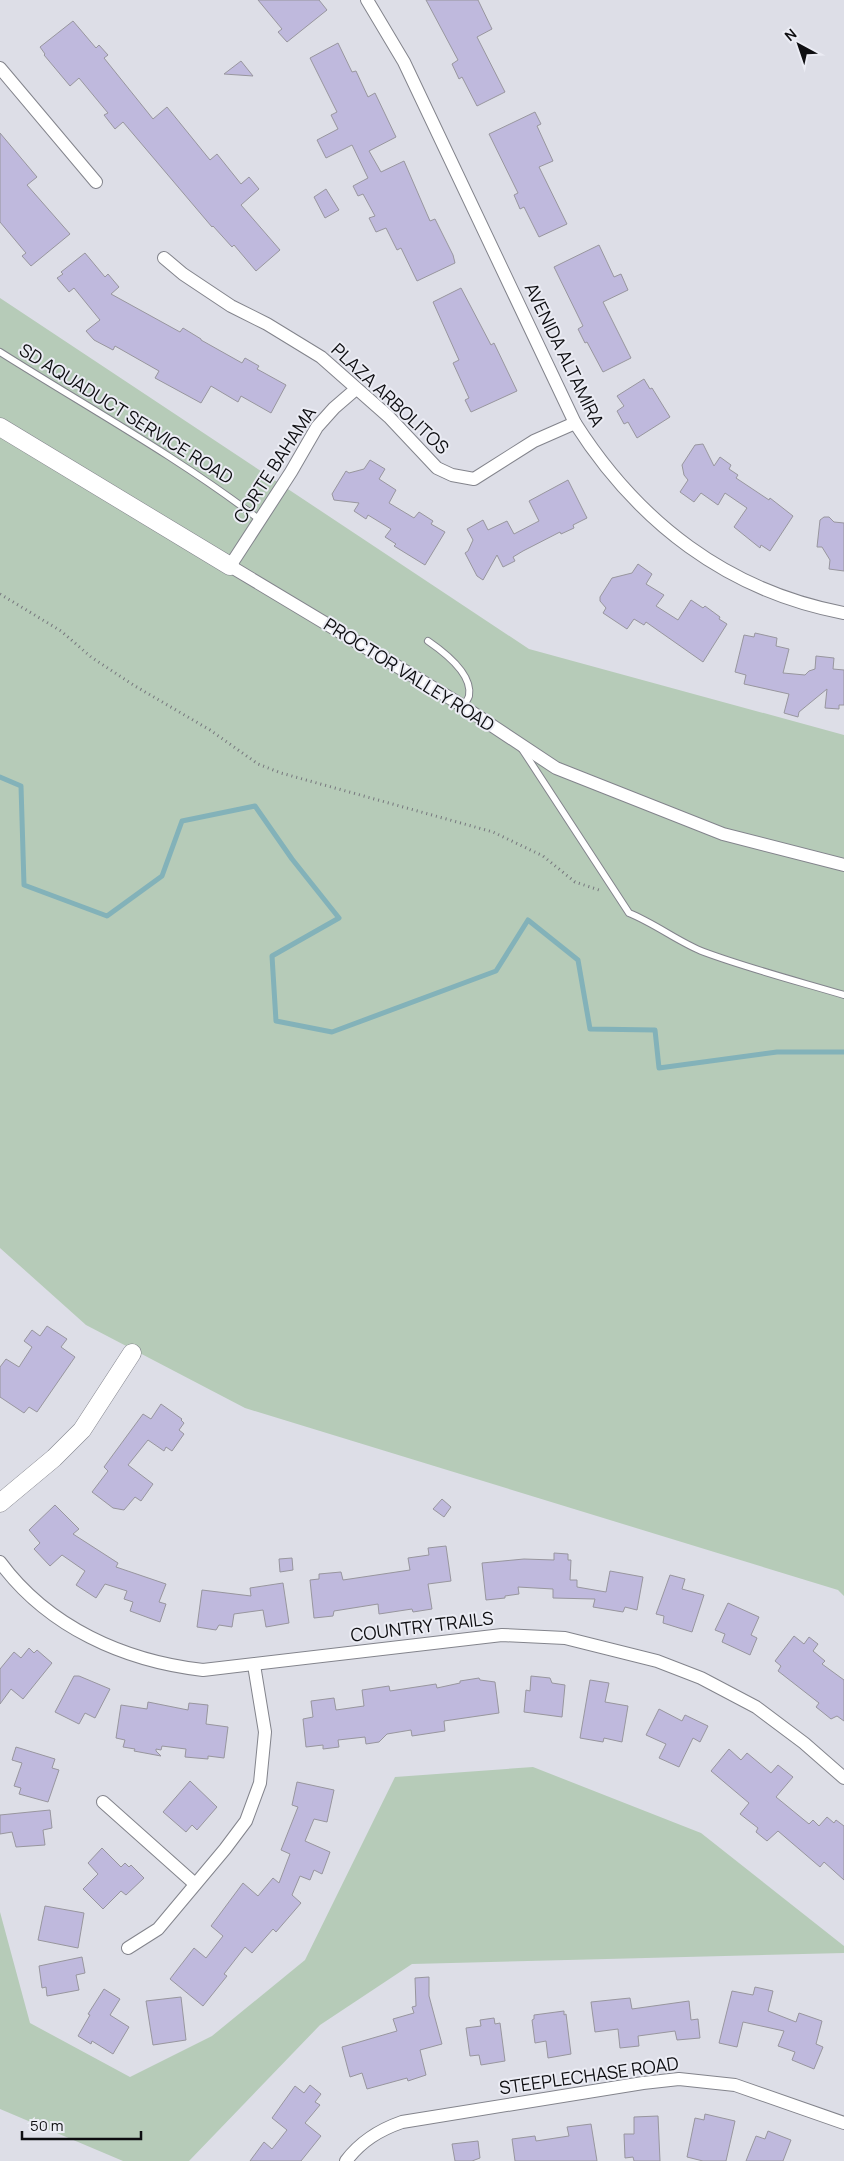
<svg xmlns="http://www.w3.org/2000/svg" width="844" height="2161" font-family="Manrope,sans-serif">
<rect width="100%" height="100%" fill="#dddee7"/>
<g fill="#b6cbb8">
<polygon points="0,298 529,649 844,735 844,1596 838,1590 245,1408 86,1325 0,1248"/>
<polygon points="533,1767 701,1833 844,1946 844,1953 412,1964 320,2025 189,2161 123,2161 0,2109 0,1912 30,2023 130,2077 212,2036 305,1960 395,1777"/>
</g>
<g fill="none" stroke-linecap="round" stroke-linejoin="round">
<polyline stroke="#83b2b9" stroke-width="5" points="0,777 21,786 24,885 107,916 162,876 182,821 255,806 292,859 339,918 272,956 276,1021 332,1032 496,971 528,920 578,960 590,1029 655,1030 659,1068 777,1052 844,1052"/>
</g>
<g fill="#bfb9dd" stroke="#98969e">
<polygon points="258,0 319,0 327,10 287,42 278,32 282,29"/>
<polygon points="426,0 478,0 492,29 477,37 505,92 477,106 462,77 459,79 452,64 458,60"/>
<polygon points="73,21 96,48 99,45 108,55 104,58 153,119 167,107 210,160 217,154 241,184 249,177 259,189 241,205 280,250 256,271 234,245 232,247 213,226 212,227 123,122 115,129 104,115 108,113 79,78 70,86 44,55 45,54 40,47"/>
<polygon points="338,43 352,72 356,71 368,97 375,93 396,137 369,151 381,172 404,161 430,221 435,219 453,255 455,263 417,281 401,248 397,250 386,228 376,232 369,218 375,216 363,194 358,196 353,186 368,178 352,145 326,158 317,140 338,129 331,115 337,112 310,58"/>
<polygon points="241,61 253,76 224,74"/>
<polygon points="535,112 541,124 537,126 553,161 539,167 567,224 539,237 524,207 520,209 514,195 518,193 489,134"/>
<polygon points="0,133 37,177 27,185 70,234 31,266 22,256 26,253 0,222"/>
<polygon points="326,189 339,210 325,218 314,197"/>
<polygon points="599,245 614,277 621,274 628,290 603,302 631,358 603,372 587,342 585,343 578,329 583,326 554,267"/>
<polygon points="85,253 105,277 108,274 119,287 111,294 180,332 183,328 201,339 201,340 242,363 245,358 259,366 257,369 286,385 271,413 241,396 238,402 211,386 201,403 155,378 159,371 115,346 113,350 94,340 86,331 100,320 74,288 69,292 57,278 63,274 61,272"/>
<polygon points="461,288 491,345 494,343 517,391 471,412 465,400 469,398 453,363 459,360 433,302"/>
<polygon points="644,379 650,389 652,388 670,417 637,438 628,422 624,424 617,411 624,406 617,396"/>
<polygon points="703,444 714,466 720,457 731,465 729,469 738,475 736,478 769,500 770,498 793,516 770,551 761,545 760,548 734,527 747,508 725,493 718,505 701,493 694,502 680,492 688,480 684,475 682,465 695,445"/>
<polygon points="370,460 385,469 379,479 396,490 389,503 414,518 419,512 433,521 431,524 445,532 425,565 394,546 396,544 385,537 391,529 368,515 366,519 354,511 359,503 334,500 332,494 346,471 349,473 364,469"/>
<polygon points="568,480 587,518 573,525 574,528 561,534 560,532 523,551 513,557 515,561 503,567 497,555 483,580 477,576 465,553 468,551 473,540 467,529 483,520 488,530 507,521 514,534 539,521 529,501"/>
<polygon points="824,517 829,517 834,522 844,523 844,571 829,569 830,560 822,547 817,547 820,520"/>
<polygon points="638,564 652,574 646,584 664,595 656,606 678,620 691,600 703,608 705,606 720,617 719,619 727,624 703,662 646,622 644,625 634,619 627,629 603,613 606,608 600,601 600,597 612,578 632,573"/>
<polygon points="755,633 777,638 776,646 789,649 783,673 805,675 809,671 815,669 816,656 834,658 833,669 844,670 844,705 839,705 839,709 825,708 827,689 799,712 798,717 784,713 789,694 744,684 746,675 735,672 744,635 754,637"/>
<polygon points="47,1326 67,1339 61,1347 75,1357 37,1412 29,1407 24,1413 0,1397 0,1367 6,1359 19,1367 32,1347 24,1341 32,1330 40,1336"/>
<polygon points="161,1404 182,1419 181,1420 184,1423 179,1430 184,1434 172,1451 166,1447 164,1451 148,1440 128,1465 153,1484 141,1501 135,1497 124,1510 113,1508 92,1492 108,1471 104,1467 143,1414 151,1419"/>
<polygon points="442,1499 451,1507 444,1517 433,1509"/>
<polygon points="55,1505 79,1529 73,1534 118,1563 116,1567 166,1584 159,1602 166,1604 160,1622 130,1611 133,1602 124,1599 127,1591 105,1584 96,1598 76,1585 85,1571 62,1555 50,1566 34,1549 40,1543 29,1530"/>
<polygon points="446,1546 451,1581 428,1584 432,1609 413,1612 412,1609 379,1614 378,1604 334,1611 333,1616 314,1618 310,1580 319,1579 319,1574 341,1572 343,1580 410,1570 408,1558 429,1555 428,1548"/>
<polygon points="554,1553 568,1554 568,1560 571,1560 570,1580 577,1580 577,1587 606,1592 610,1571 643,1577 637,1610 625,1607 623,1612 593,1607 595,1599 553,1598 553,1589 518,1587 519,1594 505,1596 505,1598 486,1600 482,1563 524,1559 554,1560"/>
<polygon points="292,1558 293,1570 280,1572 279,1559"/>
<polygon points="670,1575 685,1579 682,1589 704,1595 692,1632 663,1623 664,1616 656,1614"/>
<polygon points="283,1583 289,1623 266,1627 263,1610 234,1614 232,1627 219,1625 216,1630 197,1627 202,1590 251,1596 250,1588"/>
<polygon points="728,1603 759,1617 751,1635 757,1638 750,1655 722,1642 725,1634 715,1630"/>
<polygon points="794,1636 804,1644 809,1637 818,1644 813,1651 825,1661 822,1664 844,1680 844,1721 837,1716 831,1719 816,1707 819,1703 778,1671 781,1666 775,1661"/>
<polygon points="29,1648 34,1653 37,1650 52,1663 23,1699 11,1689 0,1704 0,1669 14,1652 21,1658"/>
<polygon points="74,1676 79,1676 110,1689 95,1718 85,1713 79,1724 55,1712"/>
<polygon points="531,1676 550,1678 552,1683 565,1685 562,1717 524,1712 526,1690 530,1691"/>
<polygon points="479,1678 480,1680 495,1682 499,1713 444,1721 445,1731 412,1736 411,1730 387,1734 379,1742 366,1744 365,1737 338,1740 339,1747 323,1749 323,1745 306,1747 303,1719 313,1717 311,1701 334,1698 336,1710 364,1706 362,1690 389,1686 390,1691 436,1684 437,1688 460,1683 460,1681"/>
<polygon points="590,1680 609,1683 605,1702 628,1706 622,1742 604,1738 603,1742 580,1738"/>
<polygon points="148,1702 188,1710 189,1703 208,1705 206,1724 228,1727 224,1758 208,1756 208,1759 185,1757 186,1749 162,1746 161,1750 156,1749 156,1751 161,1756 134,1751 135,1749 123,1747 125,1740 116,1738 121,1705 147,1709"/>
<polygon points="659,1709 682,1721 685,1715 708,1726 700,1742 693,1738 679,1767 659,1758 666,1744 646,1735"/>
<polygon points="16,1747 55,1759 52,1768 59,1770 48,1802 19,1794 21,1788 14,1786 22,1763 12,1760"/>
<polygon points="729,1749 741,1760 747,1753 771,1773 778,1765 793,1777 776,1797 809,1824 813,1820 819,1826 827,1817 834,1823 836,1820 844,1826 844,1880 824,1862 820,1867 778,1831 767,1841 756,1832 758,1828 740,1814 749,1803 711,1771"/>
<polygon points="190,1781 217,1807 197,1830 192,1825 186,1832 163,1812"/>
<polygon points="297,1782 334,1790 327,1822 314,1819 305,1841 330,1852 322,1874 314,1870 310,1880 300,1876 292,1895 301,1903 276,1932 273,1929 252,1953 245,1947 224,1974 227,1976 203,2006 170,1979 194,1948 206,1958 223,1936 211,1926 243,1883 258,1896 273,1878 279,1883 290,1854 281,1850 298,1807 292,1805"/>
<polygon points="50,1810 52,1828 43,1830 45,1845 16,1847 12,1832 0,1834 0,1815"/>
<polygon points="102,1848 121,1867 125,1863 129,1867 131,1865 144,1878 126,1895 121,1891 103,1909 83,1889 98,1874 88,1863"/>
<polygon points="45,1906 84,1913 78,1948 38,1940"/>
<polygon points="82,1957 85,1973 76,1975 79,1990 47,1996 46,1987 42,1988 39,1966"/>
<polygon points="429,1977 429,1996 442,2044 420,2050 426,2075 408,2081 407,2078 367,2089 362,2073 350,2077 342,2047 397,2031 393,2019 414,2013 412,2007 416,2006 415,1978"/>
<polygon points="755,1987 773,1991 768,2011 796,2022 799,2013 822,2021 816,2044 823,2047 814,2069 792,2060 795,2052 778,2046 784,2031 743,2022 737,2047 719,2043 732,1991 753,1995"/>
<polygon points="104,1989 120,1999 110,2015 129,2027 113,2054 92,2041 91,2044 78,2036 90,2015 88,2014"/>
<polygon points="181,1997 186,2040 153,2045 146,2001"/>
<polygon points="630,1998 632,2009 689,2001 691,2020 698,2019 700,2038 677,2040 675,2031 638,2036 639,2046 620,2048 618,2029 595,2032 591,2002"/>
<polygon points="564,2011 564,2015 566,2014 571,2054 548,2058 546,2041 535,2043 532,2020 534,2019 534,2015"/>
<polygon points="494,2018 495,2024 500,2023 505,2061 481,2065 479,2055 470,2056 466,2028 481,2026 480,2020"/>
<polygon points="310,2085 321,2094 315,2102 320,2105 305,2123 321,2136 301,2161 250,2161 264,2142 272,2149 287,2130 272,2118 295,2086 304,2093"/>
<polygon points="705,2114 735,2121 726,2161 703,2161 687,2157 695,2118 704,2120"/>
<polygon points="658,2116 660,2161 634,2161 633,2157 625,2158 624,2134 634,2134 634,2117"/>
<polygon points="591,2124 597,2161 515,2161 512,2139 535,2136 536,2141 569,2136 567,2127"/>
<polygon points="768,2131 791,2140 783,2161 746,2161 756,2136 765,2139"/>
<polygon points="478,2141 480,2158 472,2161 455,2161 452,2144"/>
</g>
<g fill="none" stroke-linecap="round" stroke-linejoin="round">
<defs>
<g id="lane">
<path d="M 0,352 C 87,407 178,457 260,520"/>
<path d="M 428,641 C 444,652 473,674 469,696 C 468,699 465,703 464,706"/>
<path d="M 522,749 L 629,913 C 656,924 680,943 704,952 C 750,969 797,981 844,995"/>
</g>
<g id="street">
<path d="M 367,0 L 404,62 L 575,423 C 638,522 727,591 844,613"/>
<polyline points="0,68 96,182"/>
<polyline points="164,258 183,274 231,306 267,324 321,357 389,417 437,468 452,475 474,479 534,441 575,423"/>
<polyline points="356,389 334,408 317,427 291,472 230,566 455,701 556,768 723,834 844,865"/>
<path d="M 0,1562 C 48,1627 124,1661 203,1670 L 502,1635 L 565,1638 L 657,1661 L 701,1678 L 756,1707 L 804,1743 L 844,1778"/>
<polyline points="103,1802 195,1884"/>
<polyline points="128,1948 158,1929 225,1849 246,1821 260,1783 265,1732 254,1665"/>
<path d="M 346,2161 C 361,2141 379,2130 402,2122 L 643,2083 L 679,2079 L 735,2085 L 844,2123"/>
</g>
<g id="secondary">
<polyline points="0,427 230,566"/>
<polyline points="0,1503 54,1458 82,1430 132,1353"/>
</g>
</defs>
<use href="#lane" stroke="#83848c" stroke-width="8"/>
<use href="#street" stroke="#83848c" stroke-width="14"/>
<use href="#secondary" stroke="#83848c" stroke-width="19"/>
<polyline stroke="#76777d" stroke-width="3" stroke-dasharray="1 4" stroke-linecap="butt" points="0,594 61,631 91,657 135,686 210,730 258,764 281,773 493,832 543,856 575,882 602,891"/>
<use href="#lane" stroke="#fff" stroke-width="6"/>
<use href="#street" stroke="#fff" stroke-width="12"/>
<use href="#secondary" stroke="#fff" stroke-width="18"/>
</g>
<g text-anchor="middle" stroke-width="4" stroke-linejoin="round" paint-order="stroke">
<g font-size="18" fill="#0e0e11" stroke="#ebecf4">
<text transform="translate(564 355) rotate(64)" y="6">AVENIDA ALTAMIRA</text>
<text transform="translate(390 399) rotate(43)" y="6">PLAZA ARBOLITOS</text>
<text transform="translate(126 414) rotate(32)" y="6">SD AQUADUCT SERVICE ROAD</text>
<text transform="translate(275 465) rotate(-57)" y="6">CORTE BAHAMA</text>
<text transform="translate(409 675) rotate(32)" y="6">PROCTOR VALLEY ROAD</text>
<text transform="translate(422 1627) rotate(-7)" y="6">COUNTRY TRAILS</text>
<text transform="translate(589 2076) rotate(-8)" y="6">STEEPLECHASE ROAD</text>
</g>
</g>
<g transform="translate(799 45) rotate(320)" stroke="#ebecf4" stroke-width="4" paint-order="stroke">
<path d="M0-4L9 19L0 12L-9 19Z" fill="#0e0e11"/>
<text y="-8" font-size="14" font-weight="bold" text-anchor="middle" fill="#0e0e11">N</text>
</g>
<path d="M22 2131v8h119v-8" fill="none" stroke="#0e0e11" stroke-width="2.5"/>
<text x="30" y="2131" font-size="15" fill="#0e0e11" stroke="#ebecf4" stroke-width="4" paint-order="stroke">50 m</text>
</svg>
